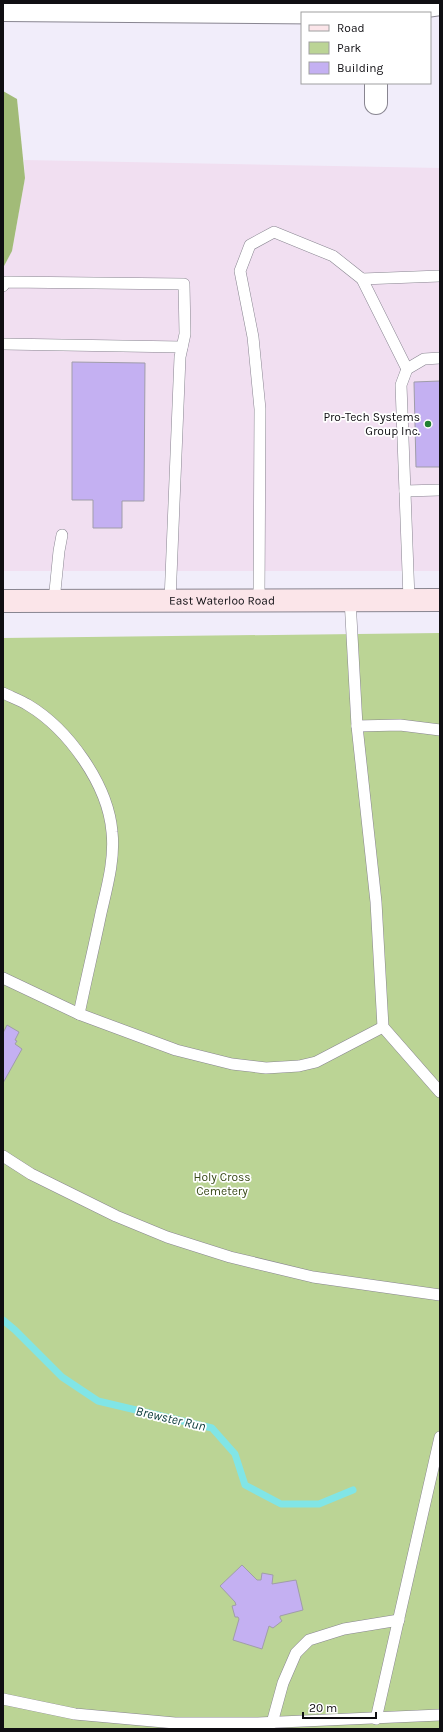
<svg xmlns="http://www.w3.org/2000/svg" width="443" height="1732" font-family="Karla,sans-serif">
<rect width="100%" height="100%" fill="#f1edfa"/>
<polygon fill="#f1dff1" points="24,160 440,168 440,571 3,571 3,268 12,251 25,178"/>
<polygon fill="#bbd495" points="440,633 440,1729 3,1729 3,638"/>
<polygon fill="#a2bb78" points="3,91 17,99 25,178 12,251 3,268"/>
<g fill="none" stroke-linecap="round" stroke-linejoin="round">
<polyline stroke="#81e5e6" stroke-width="7" points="3,1320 15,1330 62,1377 98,1401 212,1428 235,1454 245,1485 281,1504 319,1504 353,1490"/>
</g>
<g fill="#c4b0f2" stroke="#a09da9">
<polygon points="72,362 145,363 144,501 122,501 122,528 93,528 93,500 72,500"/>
<polygon points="440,381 440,467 416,467 414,382"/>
<polygon points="7,1025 19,1032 15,1040 17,1041 15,1044 22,1049 3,1083 3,1033"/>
<polygon points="242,1565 257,1580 261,1580 262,1573 273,1575 272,1584 296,1580 303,1610 280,1616 280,1618 282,1621 273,1628 269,1626 262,1649 233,1640 239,1619 238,1617 235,1617 232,1606 236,1605 235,1602 220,1586"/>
</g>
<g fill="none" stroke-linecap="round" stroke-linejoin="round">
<defs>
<g id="lane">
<polyline points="362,279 440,276"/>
<polyline points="3,286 6,282 184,284 185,334 180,357 170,601"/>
<polyline points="3,344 182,347"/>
<polyline points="405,491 440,490"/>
<polyline points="350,599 357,726 376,902 383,1027 440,1092"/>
<polyline points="409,599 401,385 407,369 424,359 440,358"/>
<polyline points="259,600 260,409 253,337 240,271 250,245 274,232 333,256 362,279 407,369"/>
<polyline points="54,601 59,551 62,535"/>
<path d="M 3,693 C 11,697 20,700 28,705 C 68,729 108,784 112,832 C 115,859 107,887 101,913 C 94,947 86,980 79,1014"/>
<polyline points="357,726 400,725 440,730"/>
<polyline points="3,978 79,1014 176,1050 232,1064 266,1068 299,1066 316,1062 383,1027"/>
<polyline points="3,1156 31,1174 116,1216 167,1237 230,1257 313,1277 440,1295"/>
<polyline points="3,1699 75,1714 175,1723 258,1723 440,1715"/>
<polyline points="376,1719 440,1437"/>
<polyline points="272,1723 283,1683 296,1653 309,1640 344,1629 399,1620"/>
</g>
<g id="street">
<polyline points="3,10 378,13 440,4"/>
<polyline points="376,103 376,83"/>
</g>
<g id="secondary">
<path id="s1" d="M 3,601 L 440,600"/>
</g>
</defs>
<use href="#lane" stroke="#888590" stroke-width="12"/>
<use href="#street" stroke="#888590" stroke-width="24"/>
<use href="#secondary" stroke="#888590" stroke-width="24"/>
<use href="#lane" stroke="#fff" stroke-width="11"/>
<use href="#street" stroke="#fff" stroke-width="22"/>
<use href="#secondary" stroke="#fbe5e9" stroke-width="22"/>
</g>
<circle fill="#218032" stroke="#fff" stroke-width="1.5" cx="428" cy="424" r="4"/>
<g text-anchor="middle" stroke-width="3.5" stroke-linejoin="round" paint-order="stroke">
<g font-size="12" fill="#0f0e12" stroke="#fff" text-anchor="end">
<text x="420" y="421">Pro-Tech Systems<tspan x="420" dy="14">Group Inc.</tspan></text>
</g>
<g font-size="12" fill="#0f0e12" stroke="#fff">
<text dy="4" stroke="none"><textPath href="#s1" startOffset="219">East Waterloo Road</textPath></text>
</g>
<g font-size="12" fill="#394a19" stroke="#fff">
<text x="222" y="1181">Holy Cross<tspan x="222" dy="14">Cemetery</tspan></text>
</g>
<g font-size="13" font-style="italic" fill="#114040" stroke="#fff">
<text transform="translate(171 1418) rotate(13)" y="5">Brewster Run</text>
</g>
</g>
<rect width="443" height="1732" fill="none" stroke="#0f0e12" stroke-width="8"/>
<rect x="301" y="12" width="130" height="72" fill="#ffffff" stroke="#9f9fa0"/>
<rect x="309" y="25" width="20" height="6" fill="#fbe5e9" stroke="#9f9fa0"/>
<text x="337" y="32" font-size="12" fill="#0f0e12">Road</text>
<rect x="309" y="42" width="20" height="12" fill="#bbd495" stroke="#9f9fa0"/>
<text x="337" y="52" font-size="12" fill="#0f0e12">Park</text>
<rect x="309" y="62" width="20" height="12" fill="#c4b0f2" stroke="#9f9fa0"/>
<text x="337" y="72" font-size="12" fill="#0f0e12">Building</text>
<path d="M303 1712v6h73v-6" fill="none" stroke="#0f0e12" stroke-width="2"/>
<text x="309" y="1712" font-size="12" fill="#0f0e12" stroke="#ffffff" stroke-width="3" paint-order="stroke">20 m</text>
</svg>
